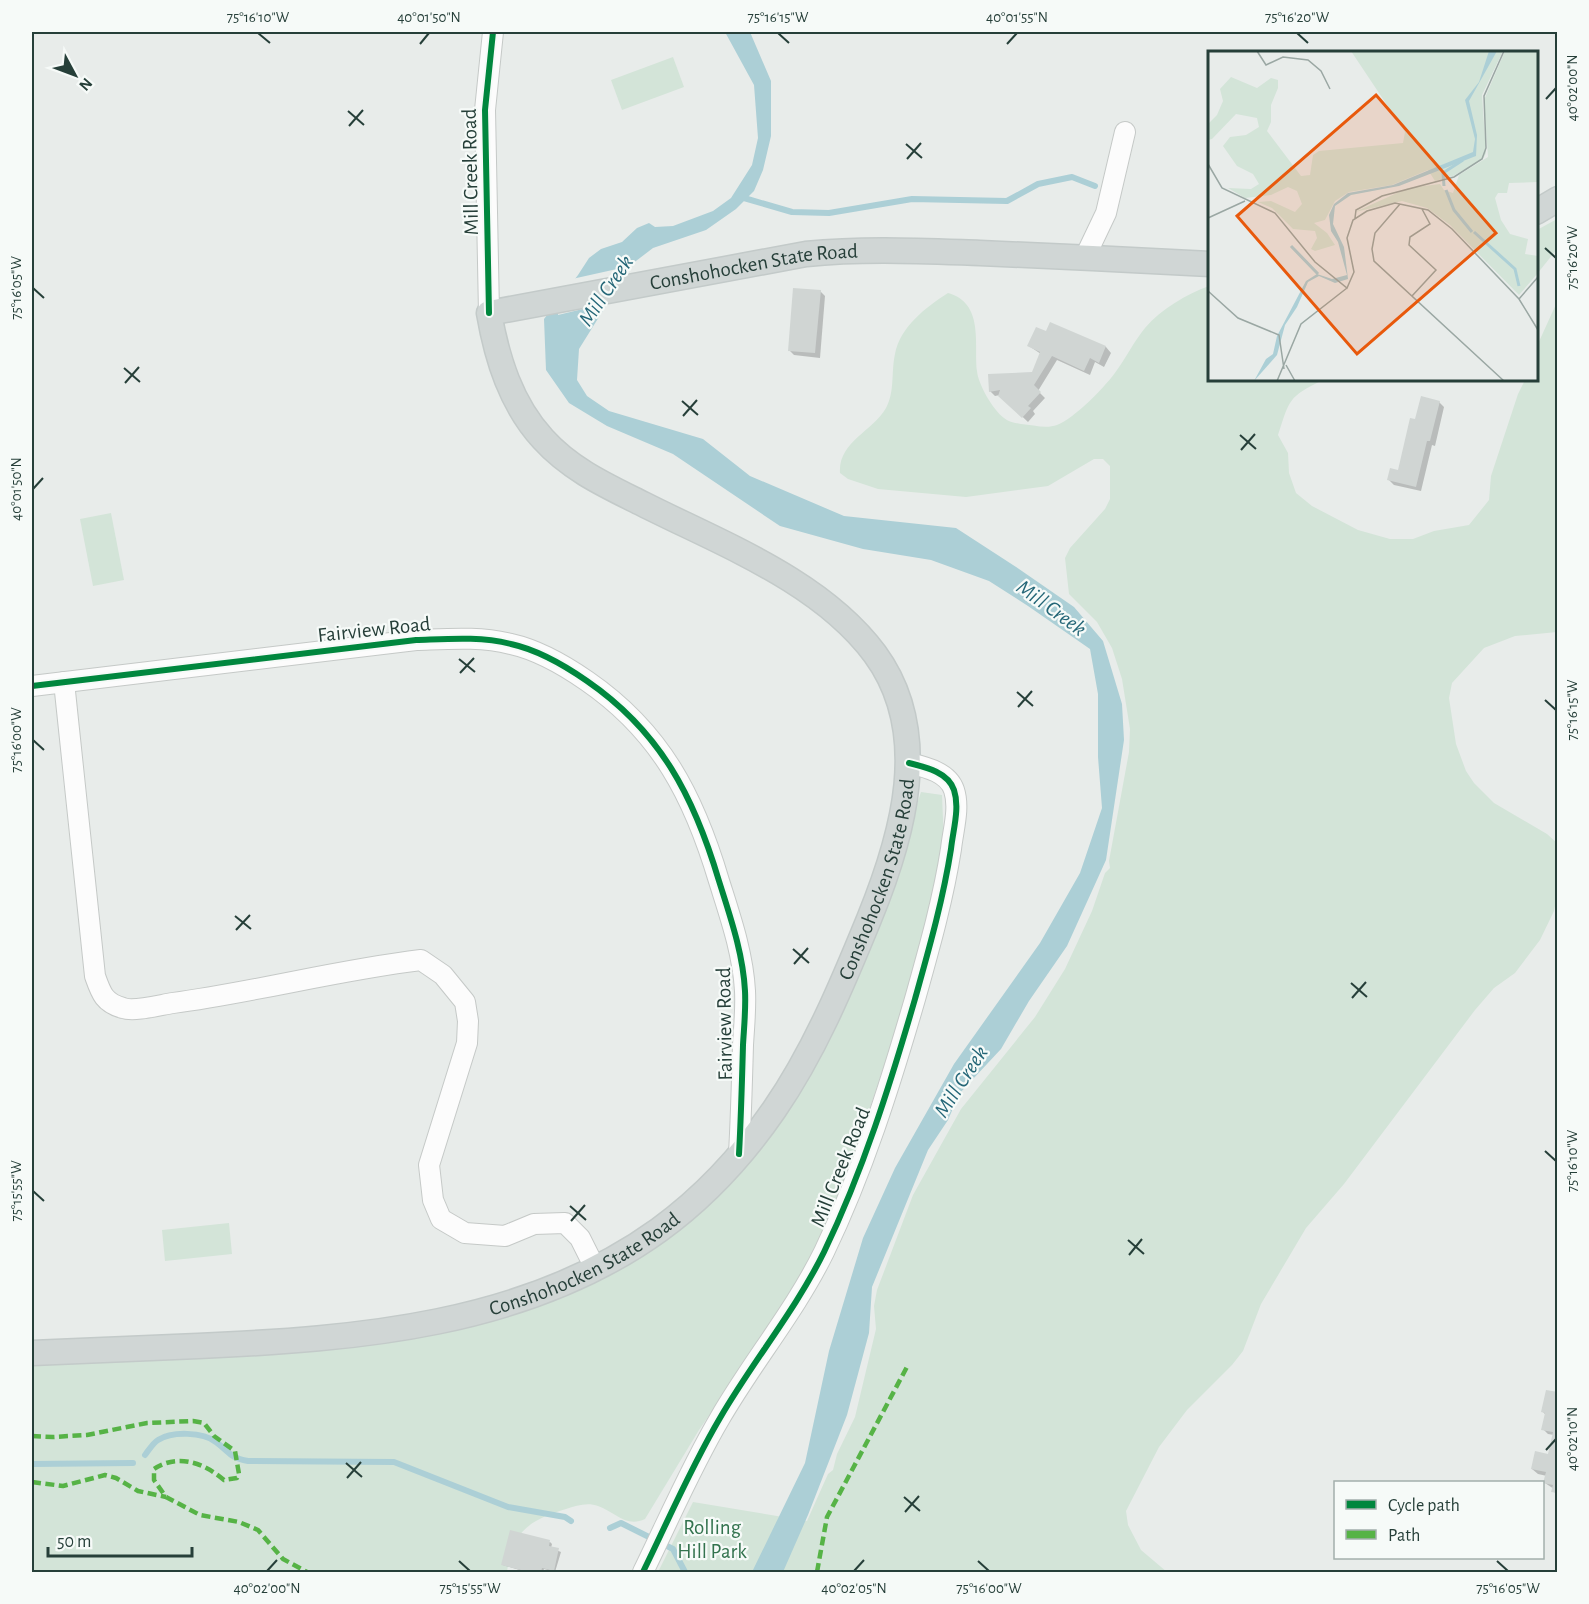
<svg xmlns="http://www.w3.org/2000/svg" width="1589" height="1604" font-family="'Alegreya Sans',sans-serif">
<rect width="100%" height="100%" fill="#e8ecea"/>
<g fill="#d3e4d8">
<polygon points="673,57 684,87 622,110 611,80"/>
<polygon points="1557,219 1557,249 1537,274 1537,230"/>
<path d="M 1209,286 L 1210,380 L 1323,380 C 1288,397 1290,399 1278,435 L 1288,453 L 1289,473 L 1296,493 L 1312,506 L 1358,530 L 1390,539 L 1413,539 L 1434,531 L 1469,525 L 1489,500 L 1491,476 L 1518,394 L 1525,380 L 1536,380 L 1537,346 L 1557,302 L 1557,632 L 1515,636 L 1484,648 L 1452,683 L 1449,698 L 1456,744 L 1466,771 L 1474,783 L 1494,803 L 1547,834 L 1557,843 L 1557,897 L 1554,911 L 1540,940 L 1515,973 L 1494,988 L 1475,1010 L 1344,1184 L 1306,1228 L 1261,1304 L 1243,1351 L 1232,1365 L 1187,1410 L 1159,1447 L 1126,1511 L 1128,1525 L 1141,1550 L 1167,1572 L 658,1572 L 693,1502 L 807,1521 L 828,1474 L 833,1470 L 837,1454 L 855,1417 L 876,1329 L 874,1306 L 877,1290 L 913,1195 L 961,1109 L 1035,1017 L 1065,969 L 1092,911 L 1105,873 L 1110,868 L 1109,861 L 1129,752 L 1130,729 L 1122,679 L 1112,648 L 1097,622 L 1069,594 L 1065,558 L 1070,548 L 1105,509 L 1110,499 L 1110,466 L 1103,459 L 1094,459 L 1048,486 L 966,497 L 878,489 L 848,479 L 840,473 C 838,442 872,432 886,408 C 895,392 891,372 895,354 C 900,327 926,307 948,293 C 984,303 974,343 977,371 C 978,384 993,410 1004,418 C 1009,422 1015,423 1021,424 C 1033,425 1046,429 1057,425 C 1074,419 1107,385 1117,370 C 1127,356 1135,340 1145,328 C 1161,309 1187,294 1209,286 Z"/>
<polygon points="111,513 124,580 93,586 80,519"/>
<path d="M 921,792 L 942,795 L 944,843 L 914,975 L 843,1189 L 801,1282 L 699,1430 L 645,1519 C 626,1528 615,1512 598,1506 C 587,1502 576,1506 566,1509 C 529,1520 512,1532 507,1572 L 32,1572 L 32,1365 L 322,1348 L 417,1336 L 699,1210 L 747,1165 L 789,1107 L 881,913 Z"/>
<polygon points="229,1223 232,1254 165,1261 162,1230"/>
</g>
<polygon fill="#accfd6" points="725,32 750,32 771,81 771,136 763,170 754,191 736,209 706,230 653,248 632,264 579,349 577,380 587,396 609,411 703,439 750,476 844,516 956,528 1019,569 1074,607 1103,641 1122,704 1124,740 1106,860 1067,946 1029,1001 1001,1049 959,1094 948,1120 928,1150 872,1287 869,1333 847,1415 808,1515 783,1572 752,1572 805,1463 829,1351 863,1238 895,1168 954,1064 1040,943 1080,873 1102,808 1098,757 1098,694 1090,649 1028,606 989,581 931,560 863,549 780,526 673,454 607,426 569,403 546,370 544,319 578,275 589,258 601,249 622,242 637,228 649,223 655,227 673,226 713,211 731,198 752,165 758,138 754,85"/>
<polygon fill="#e8ecea" points="635,265 612,302 558,315 560,293 572,279"/>
<g fill="#0003">
<polygon points="820,291 825,296 820,358 794,355 789,350"/>
<polygon points="1050,324 1106,347 1111,353 1104,367 1095,362 1090,375 1057,360 1038,391 1045,398 1033,411 1035,414 1028,422 1000,395 995,396 990,391 1033,373 1041,354 1029,346 1046,333"/>
<polygon points="1439,402 1444,407 1435,446 1432,445 1421,491 1394,485 1389,480 1399,472 1417,421"/>
<polygon points="1558,1394 1558,1495 1553,1491 1554,1489 1545,1483 1547,1476 1538,1474 1532,1469 1549,1456 1554,1435 1548,1434 1543,1429 1546,1415 1543,1412"/>
<polygon points="550,1542 552,1544 551,1548 561,1552 555,1572 544,1569 543,1572 526,1572 503,1565"/>
</g>
<g fill="none" stroke-linecap="round" stroke-linejoin="round">
<g stroke="#accfd6" stroke-width="6">
<polyline points="744,198 792,212 829,213 912,199 1007,201 1038,184 1072,177 1095,186"/>
<path d="M 145,1455 C 149,1450 153,1443 158,1440 C 172,1431 203,1432 216,1442 C 231,1453 228,1457 248,1461 L 394,1462 L 508,1507 L 565,1517 L 571,1521"/>
<polyline points="32,1464 133,1463"/>
<polyline points="610,1528 621,1523 673,1549 685,1572"/>
</g>
</g>
<g fill="#d0d5d3">
<polygon points="793,288 821,290 815,353 788,351"/>
<polygon points="1050,322 1106,346 1099,363 1090,358 1084,371 1052,356 1034,385 1041,392 1028,406 1031,408 1022,418 998,396 1000,390 989,392 988,374 1032,372 1040,352 1027,346 1036,327 1046,331"/>
<polygon points="1421,396 1440,401 1430,441 1427,441 1416,487 1387,480 1390,468 1398,470 1410,418 1415,419"/>
<polygon points="1546,1390 1558,1392 1558,1493 1551,1492 1553,1485 1543,1483 1546,1472 1531,1469 1535,1451 1548,1454 1553,1432 1541,1430 1545,1413 1541,1412"/>
<polygon points="510,1530 550,1540 549,1546 559,1548 554,1571 542,1568 541,1572 529,1572 501,1565"/>
</g>
<g fill="none" stroke-linecap="round" stroke-linejoin="round">
<defs>
<g id="minor">
<polyline points="1085,257 1106,213 1125,132"/>
<polyline points="489,313 485,110 493,32"/>
<path d="M 64,682 L 95,976 C 101,993 104,1003 123,1008 C 134,1012 160,1005 173,1003 C 256,992 337,970 421,960 L 443,975 L 465,1002 L 468,1021 L 467,1043 L 429,1165 L 433,1200 L 441,1219 L 465,1233 L 505,1236 L 534,1224 L 565,1223 L 580,1238 L 595,1268"/>
<path d="M 32,686 L 416,640 C 447,639 480,636 511,644 C 538,650 564,665 587,681 C 661,732 694,797 719,881 C 730,916 743,953 745,991 C 746,1009 744,1027 743,1045 C 742,1081 741,1118 739,1154"/>
<path d="M 643,1572 C 668,1521 691,1467 720,1418 C 753,1361 795,1311 824,1252 C 863,1171 890,1085 915,999 C 929,949 943,900 951,849 C 953,830 960,808 954,790 C 948,772 925,767 909,763"/>
</g>
<g id="major">
<polyline points="1536,212 1558,199"/>
<path id="s1" d="M 32,1353 C 87,1351 143,1348 198,1346 C 356,1339 526,1326 659,1230 C 703,1198 743,1155 774,1110 C 814,1052 842,985 869,919 C 903,836 933,733 875,654 C 821,581 722,544 643,504 C 607,486 571,470 543,439 C 511,404 497,359 489,313 L 806,254 C 865,248 922,251 980,253 C 1057,256 1133,260 1210,264"/>
</g>
</defs>
<use href="#minor" stroke="#c5c9c7" stroke-width="22"/>
<use href="#major" stroke="#c3cac9" stroke-width="27"/>
<use href="#minor" stroke="#fcfcfc" stroke-width="20"/>
<use href="#major" stroke="#d0d6d5" stroke-width="24"/>
<g stroke="#56b346" stroke-width="4.5" stroke-dasharray="9 4.5" stroke-linecap="butt">
<path d="M 32,1436 L 53,1437 L 87,1435 L 147,1423 L 193,1421 L 204,1423 L 214,1436 L 235,1451 L 239,1474 L 237,1478 L 224,1480 C 204,1463 178,1453 154,1469 L 154,1480 L 166,1497 L 200,1515 L 239,1522 L 258,1530 L 283,1559 L 307,1572"/>
<polyline points="32,1482 63,1486 105,1475 116,1478 138,1491 166,1497"/>
<polyline points="817,1572 827,1517 908,1365"/>
</g>
<defs>
<g id="cycleway">
<polyline points="489,313 485,110 493,32"/>
<path d="M 32,686 L 416,640 C 447,639 480,636 511,644 C 538,650 564,665 587,681 C 661,732 694,797 719,881 C 730,916 743,953 745,991 C 746,1009 744,1027 743,1045 C 742,1081 741,1118 739,1154"/>
<path d="M 643,1572 C 668,1521 691,1467 720,1418 C 753,1361 795,1311 824,1252 C 863,1171 890,1085 915,999 C 929,949 943,900 951,849 C 953,830 960,808 954,790 C 948,772 925,767 909,763"/>
</g>
</defs>
<use href="#cycleway" stroke="#f6faf8" stroke-width="10"/>
<use href="#cycleway" stroke="#00873e" stroke-width="6"/>
</g>
<path fill="none" stroke="#263f39" stroke-width="2" d="M 258,33 L 270,43M 778,33 L 789,43M 1297,33 L 1308,43M 420,44 L 429,33M 1007,44 L 1017,33M 1546,99 L 1556,88M 348,111 L 364,125M 349,126 L 363,110M 906,144 L 922,158M 907,159 L 921,143M 1545,248 L 1556,258M 33,288 L 44,298M 124,368 L 140,382M 125,383 L 139,367M 682,401 L 698,415M 683,416 L 697,400M 1240,435 L 1256,449M 1241,450 L 1255,434M 33,489 L 43,478M 459,659 L 475,672M 460,673 L 474,658M 1017,692 L 1033,706M 1545,700 L 1556,710M 1018,707 L 1032,691M 33,740 L 44,750M 235,916 L 251,929M 236,930 L 250,915M 793,949 L 809,963M 794,964 L 808,948M 1351,983 L 1367,997M 1352,998 L 1366,982M 1545,1151 L 1556,1161M 33,1191 L 44,1201M 570,1206 L 586,1220M 571,1221 L 585,1205M 1128,1240 L 1144,1254M 1129,1255 L 1142,1239M 1546,1450 L 1556,1439M 346,1463 L 362,1477M 347,1478 L 361,1462M 904,1497 L 920,1511M 905,1512 L 919,1496M 459,1561 L 470,1571M 978,1561 L 989,1571M 1497,1561 L 1508,1571M 267,1571 L 277,1560M 854,1571 L 864,1560"/>
<g text-anchor="middle" stroke-width="4.5" stroke-linejoin="round" paint-order="stroke">
<g font-size="21" fill="#263f39" stroke="#f6faf8">
<text transform="translate(470 172) rotate(-91)" y="7">Mill Creek Road</text>
<text dy="7" stroke="none"><textPath href="#s1" startOffset="2114">Conshohocken State Road</textPath></text>
<text transform="translate(374 629) rotate(-6)" y="7">Fairview Road</text>
<text dy="7" stroke="none"><textPath href="#s1" startOffset="1070">Conshohocken State Road</textPath></text>
<text transform="translate(724 1024) rotate(-91)" y="7">Fairview Road</text>
<text transform="translate(840 1167) rotate(-68)" y="7">Mill Creek Road</text>
<text dy="7" stroke="none"><textPath href="#s1" startOffset="566">Conshohocken State Road</textPath></text>
</g>
<g font-size="21" fill="#33734e" stroke="#f6faf8">
<text x="712" y="1534">Rolling<tspan x="712" dy="24">Hill Park</tspan></text>
</g>
<g font-size="22" font-style="italic" fill="#246677" stroke="#f6faf8">
<text transform="translate(605 290) rotate(-56)" y="8">Mill Creek</text>
<text transform="translate(1052 607) rotate(36)" y="8">Mill Creek</text>
<text transform="translate(960 1081) rotate(-57)" y="8">Mill Creek</text>
</g>
</g>
<g transform="translate(1208 51)">
<rect width="330" height="330" fill="#e8ecea"/>
<path d="M 143,0 L 295,0 L 274,44 L 278,102 L 275,108 L 245,125 L 227,130 L 220,119 L 184,134 L 141,141 L 127,150 L 117,169 L 106,172 L 119,182 L 127,194 L 107,200 L 103,198 L 109,187 L 107,180 L 85,178 L 64,157 L 50,151 L 63,150 L 87,161 L 94,153 L 89,140 L 80,136 L 63,144 L 37,147 L 20,137 L 43,138 L 51,133 L 45,123 L 29,115 L 15,95 L 22,86 L 38,84 L 51,76 L 49,67 L 28,63 L 4,88 L 0,89 L 0,73 L 9,64 L 15,50 L 12,38 L 23,26 L 49,37 L 63,27 L 70,29 L 70,37 L 63,54 L 63,71 L 59,80 L 93,125 L 102,124 L 105,104 L 111,100 L 195,92 L 197,81 ZM 297,0 L 330,0 L 330,131 L 301,132 L 299,142 L 290,142 L 287,147 L 293,169 L 302,183 L 320,188 L 317,203 L 330,205 L 330,222 L 311,244 L 242,174 L 219,157 L 194,150 L 147,161 L 200,137 L 232,133 L 236,139 L 245,142 L 251,124 L 280,106 L 276,49 Z" fill="#d3e4d8"/>
<path d="M 281,0 L 289,0 L 261,50 L 269,84 L 268,105 L 191,135 L 143,144 L 127,155 L 125,173 L 136,196 L 140,228 L 127,232 L 111,225 L 100,231 L 89,256 L 77,274 L 69,304 L 46,330 L 58,308 L 65,303 L 69,285 L 98,230 L 109,223 L 124,228 L 139,224 L 130,191 L 123,180 L 121,164 L 126,153 L 140,142 L 185,134 L 265,101 L 267,88 L 257,49 L 271,31 Z" fill="#accfd6"/>
<path fill="none" stroke="#accfd6" stroke-width="3" d="M 236,135 L 235,122 L 255,109M 238,139 L 246,159 L 264,181M 266,181 L 307,218 L 311,235M 83,195 L 110,223"/>
<path fill="none" stroke="#9aa7a3" stroke-width="1.5" d="M 49,0 L 58,14 L 75,6 L 100,9 L 113,20 L 122,38M 0,113 L 14,137 L 67,162 L 107,211 L 139,237 L 146,221 L 139,187 L 145,169 L 159,160 L 187,152 L 220,159 L 244,178 L 311,248 L 330,279M 192,153 L 167,182 L 164,198 L 166,210 L 296,330M 0,167 L 37,150M 147,167 L 148,159 L 174,145 L 246,126 L 274,108 L 278,97 L 276,45 L 296,0M 0,240 L 30,267 L 71,284 L 76,318M 204,245 L 228,219 L 201,194 L 202,186 L 222,173 L 214,158M 311,248 L 330,226M 78,314 L 87,330M 69,330 L 93,273 L 139,237"/>
<path fill="#e8590c" fill-opacity="0.15" stroke="#e8590c" stroke-width="3" d="M 168,44 L 288,182 L 149,303 L 29,165 Z"/>
<rect width="330" height="330" fill="none" stroke="#263f39" stroke-width="3"/>
</g>
<rect width="1589" height="1604" fill="none" stroke="#f6faf8" stroke-width="66"/>
<rect x="1334" y="1481" width="210" height="78" fill="#f6faf8" stroke="#a3afac" stroke-width="1.5"/>
<rect x="1346" y="1500" width="30" height="9" fill="#00873e" stroke="#a3afac" stroke-width="1.5"/>
<text x="1388" y="1511" font-size="18" fill="#263f39">Cycle path</text>
<rect x="1346" y="1530" width="30" height="9" fill="#56b346" stroke="#a3afac" stroke-width="1.5"/>
<text x="1388" y="1541" font-size="18" fill="#263f39">Path</text>
<g transform="translate(75 75) rotate(131)" stroke="#f6faf8" stroke-width="4.5" paint-order="stroke">
<path d="M0-4.5L10 22L0 15L-10 22Z" fill="#263f39"/>
<text y="-9" font-size="16" font-weight="bold" text-anchor="middle" fill="#263f39">N</text>
</g>
<path d="M48 1547v9h144v-9" fill="none" stroke="#263f39" stroke-width="3"/>
<text x="57" y="1547" font-size="18" fill="#263f39" stroke="#f6faf8" stroke-width="4.5" paint-order="stroke">50 m</text>
<rect x="33" y="33" width="1523" height="1538" fill="none" stroke="#263f39" stroke-width="2"/>
<g font-size="15" text-anchor="middle" fill="#263f39">
<text x="258" y="22">75°16'10"W</text>
<text x="429" y="22">40°01'50"N</text>
<text x="778" y="22">75°16'15"W</text>
<text x="1017" y="22">40°01'55"N</text>
<text x="1297" y="22">75°16'20"W</text>
<text transform="translate(1572 88) rotate(-90)" y="5">40°02'00"N</text>
<text transform="translate(1572 258) rotate(-90)" y="5">75°16'20"W</text>
<text transform="translate(16 288) rotate(-90)" y="5">75°16'05"W</text>
<text transform="translate(16 489) rotate(-90)" y="5">40°01'50"N</text>
<text transform="translate(1572 710) rotate(-90)" y="5">75°16'15"W</text>
<text transform="translate(16 740) rotate(-90)" y="5">75°16'00"W</text>
<text transform="translate(1572 1161) rotate(-90)" y="5">75°16'10"W</text>
<text transform="translate(16 1191) rotate(-90)" y="5">75°15'55"W</text>
<text transform="translate(1572 1439) rotate(-90)" y="5">40°02'10"N</text>
<text x="267" y="1593">40°02'00"N</text>
<text x="470" y="1593">75°15'55"W</text>
<text x="854" y="1593">40°02'05"N</text>
<text x="989" y="1593">75°16'00"W</text>
<text x="1508" y="1593">75°16'05"W</text>
</g>
</svg>
